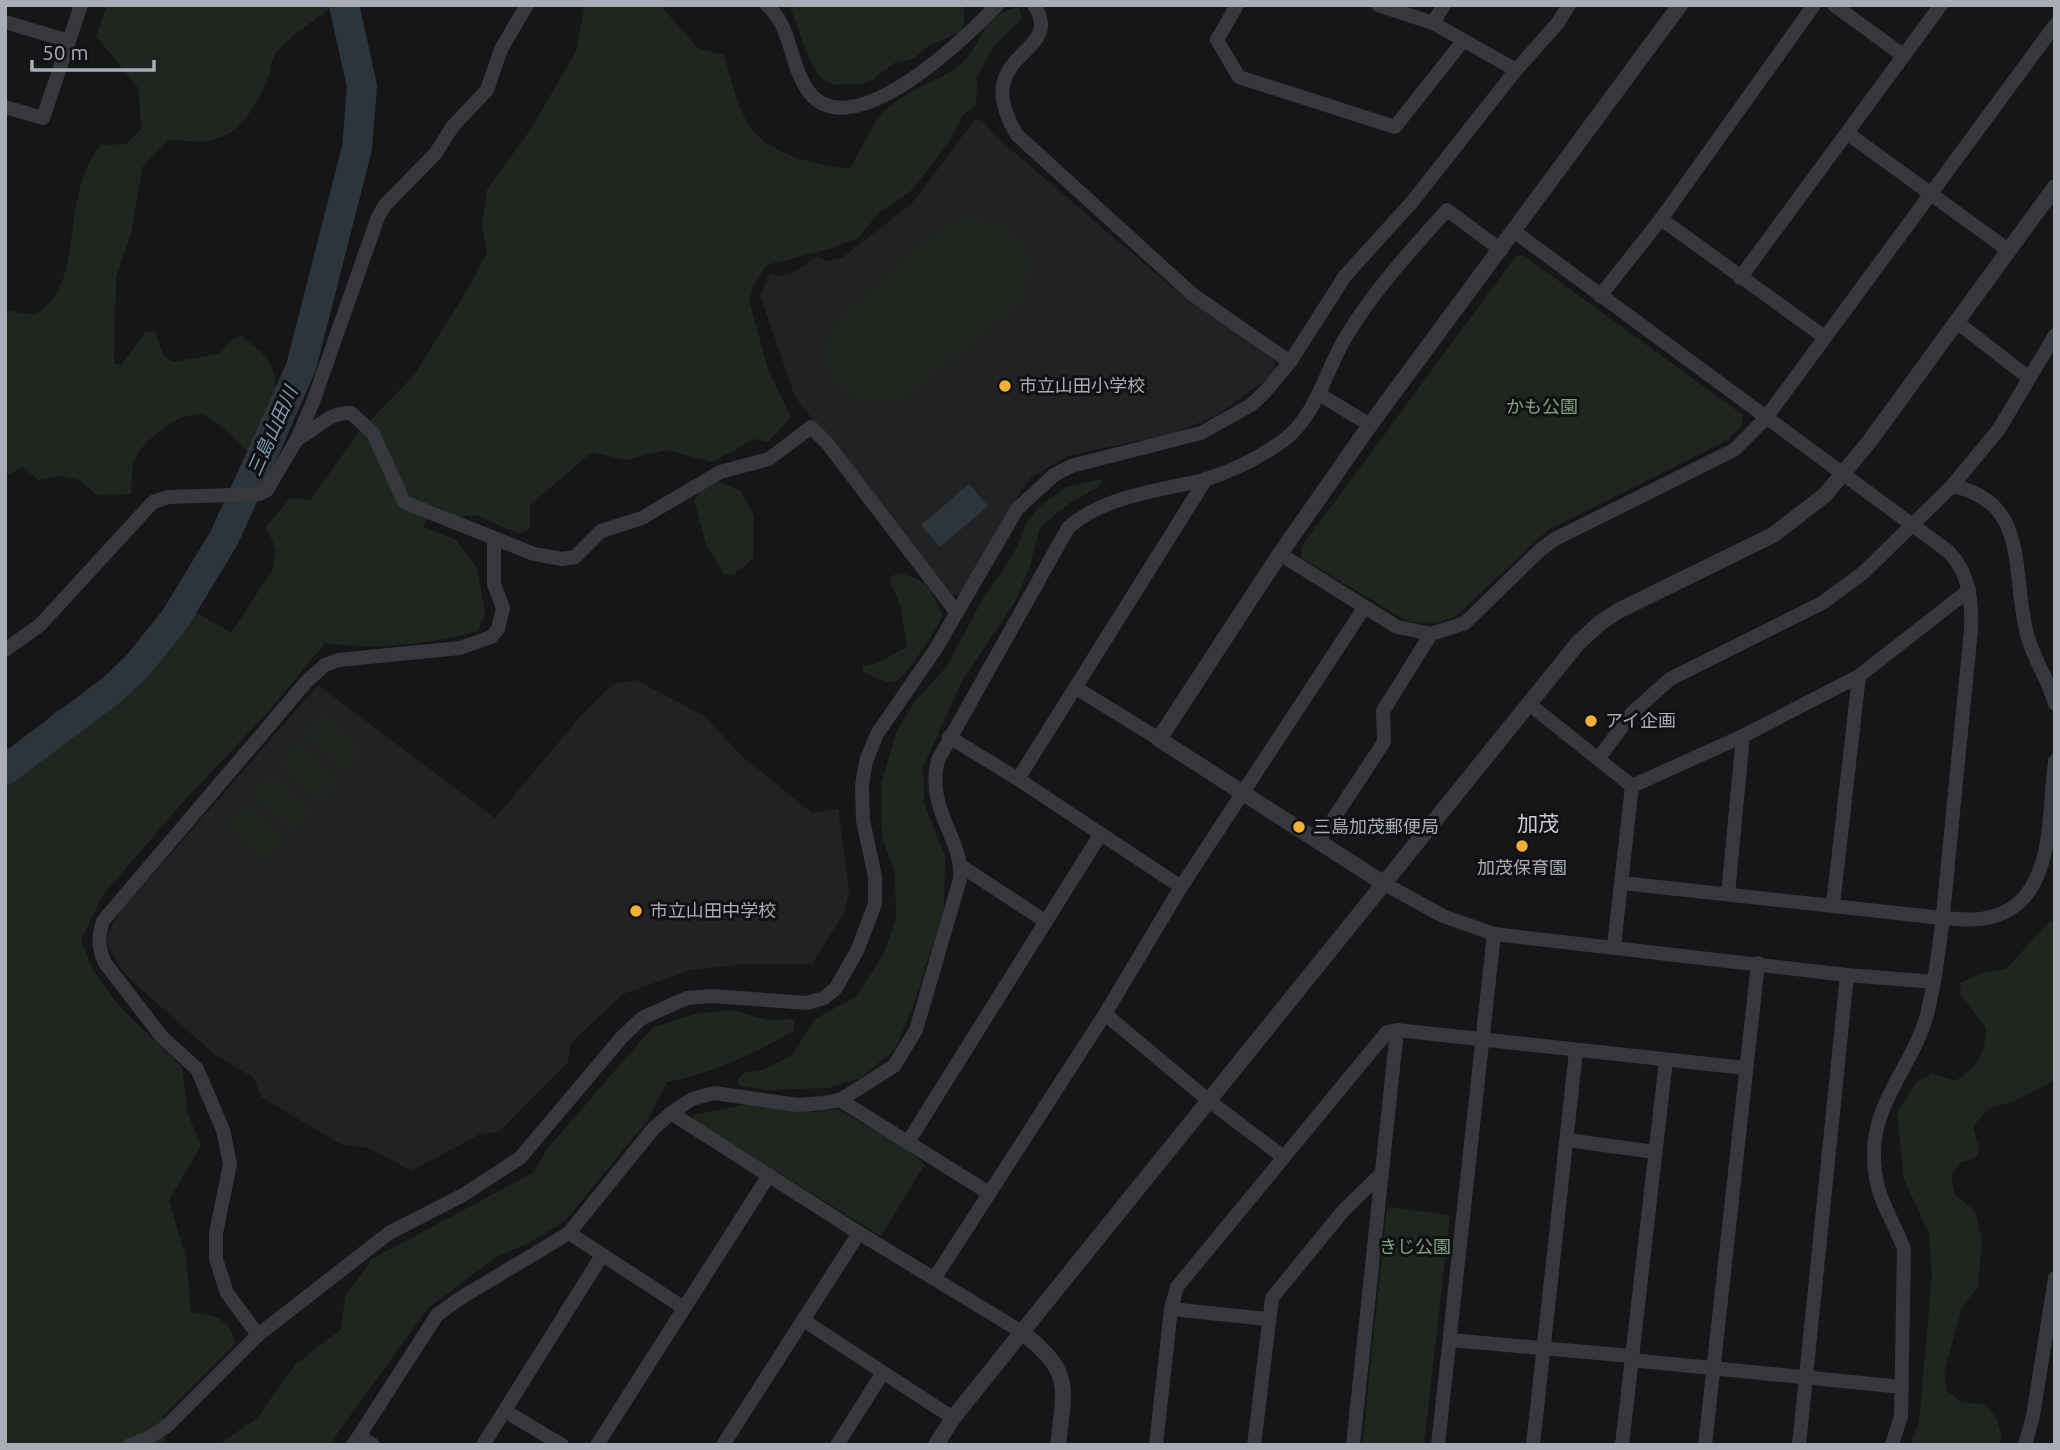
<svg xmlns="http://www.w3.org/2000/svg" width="2060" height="1450" font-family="Ubuntu,'Noto Sans JP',sans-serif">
<rect width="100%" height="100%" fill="#161618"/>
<g fill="#222225">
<polygon points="975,119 983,121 994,135 1175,290 1271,355 1277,371 1219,414 1178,432 1068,456 1032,477 1022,489 984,558 959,594 952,595 795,397 760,295 770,274 780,276 791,274 817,257 827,261 842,258 912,203"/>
<polygon points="636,680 703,715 743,757 812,813 838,809 849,891 844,913 812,964 745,964 691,970 623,994 571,1043 568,1062 499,1132 480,1134 411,1171 369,1148 342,1145 261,1097 254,1078 214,1054 133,982 119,967 107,944 108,933 120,912 318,685 495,818 580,717 613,684"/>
</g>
<g fill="#1e261f">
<path d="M 107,5 L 334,5 C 319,18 287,37 276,53 C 271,59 271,71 268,78 C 246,128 228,149 170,139 L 143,166 L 131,233 L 116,277 L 114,363 L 121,365 L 146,332 L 155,332 L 164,356 L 173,362 L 218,354 L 233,339 L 242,336 C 249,343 261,350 267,358 C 288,391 264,423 249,452 C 236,441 222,425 208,417 C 186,405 146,438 136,457 C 130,468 132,482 131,494 L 97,495 L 78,480 L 60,476 L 38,480 L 23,467 L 5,476 L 5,310 L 35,315 C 40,310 48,306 52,300 C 80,265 64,191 100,145 L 126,144 L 141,129 L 139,89 L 96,36 Z"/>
<path d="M 585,5 L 660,5 L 698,48 L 724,55 C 731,78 737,108 751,128 C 769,155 820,166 850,169 C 862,148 872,121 890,106 C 910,88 946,79 964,61 C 986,38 979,16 1019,7 L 1022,19 L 993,47 L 977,77 L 976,106 L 963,115 L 948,144 L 912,190 L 878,214 L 858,238 L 829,249 L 767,265 L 755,282 L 749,300 L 768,369 L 791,417 L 768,442 L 754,439 L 713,462 L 666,450 L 626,460 L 592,452 L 530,505 L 530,528 L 519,534 L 476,515 L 458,517 L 433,505 L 423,527 L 456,540 L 477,568 L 485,613 L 478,631 C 429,645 375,650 325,643 L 269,711 L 182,803 L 103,895 L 81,940 L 93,970 L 119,1006 L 182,1067 L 188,1114 L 201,1146 L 169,1200 L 186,1258 L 191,1312 C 215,1315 231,1319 235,1344 L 163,1416 L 165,1445 L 5,1445 L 5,772 L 54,712 L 139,669 L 188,607 L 231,633 L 273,569 L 276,549 L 266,527 L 290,498 L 310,500 L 359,432 L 415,374 L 470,285 L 487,252 L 482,225 L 487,189 L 531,129 L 576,51 Z"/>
<path d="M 789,5 L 962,5 L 965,12 L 962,31 L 927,47 L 913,59 L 894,63 L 872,80 L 861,85 C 849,81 839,88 829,83 C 807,72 800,26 789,5 Z"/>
<path d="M 974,217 C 1022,226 1044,261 1018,306 L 910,395 C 863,420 807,380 833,328 C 839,316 934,232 948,224 C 956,220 966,219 974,217 Z"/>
<polygon points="1523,255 1743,415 1741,426 1728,440 1548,530 1455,617 1436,623 1409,622 1301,558 1302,546 1516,256"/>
<polygon points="1102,479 1099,487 1071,502 1040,527 1030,566 1015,602 962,681 923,767 924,803 945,856 944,910 914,1004 895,1049 862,1077 828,1088 765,1090 740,1086 737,1080 745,1072 763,1070 792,1055 815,1019 857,996 884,953 896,918 895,873 882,837 881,784 897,730 916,700 947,666 983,598 1002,572 1018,545 1026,523 1039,507 1066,487"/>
<polygon points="717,481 741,491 754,516 753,559 733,575 724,574 706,544 694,500 702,489"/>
<path d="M 898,573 C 930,580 930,590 943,616 C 937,628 905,680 894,682 C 886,684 871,675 863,672 L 863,666 L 877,663 L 907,647 L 900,605 L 889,578 Z"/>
<polygon points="323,714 365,751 346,773 304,736"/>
<polygon points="297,743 339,780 320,802 278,765"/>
<polygon points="269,773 311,811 292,832 250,795"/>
<polygon points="244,803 287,840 267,862 225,824"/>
<path d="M 2050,921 L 2055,923 L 2055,1080 L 2015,1101 L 1987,1109 L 1973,1127 L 1980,1151 L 1974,1159 L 1960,1163 L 1951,1176 L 1955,1195 L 1975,1211 L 1982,1239 L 1978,1287 L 1962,1307 L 1944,1373 L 1947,1391 L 1961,1402 L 1985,1405 L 1996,1417 L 2002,1438 L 1997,1445 L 1910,1445 L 1919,1423 L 1932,1274 L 1929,1234 L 1904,1179 L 1897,1114 L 1916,1082 L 1932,1073 L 1955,1081 C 1978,1068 1985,1054 1986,1028 L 1961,996 L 1960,983 L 1981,973 L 2006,969 Z"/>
<path d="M 732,1010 L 767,1020 L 794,1019 L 794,1031 C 754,1054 712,1073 667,1082 L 647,1121 L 566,1220 L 529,1243 L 498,1256 L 428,1308 L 329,1445 L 218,1445 L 257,1418 L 295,1365 L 341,1329 L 345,1297 L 372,1259 L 534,1172 L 547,1149 L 652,1028 L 695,1014 Z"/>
<polygon points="753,1103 815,1112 837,1109 906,1148 925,1164 881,1236 691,1119 694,1115"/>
<polygon points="1387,1207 1450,1215 1424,1445 1362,1445"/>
</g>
<polygon fill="#2c353c" points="969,484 988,506 940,547 921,525"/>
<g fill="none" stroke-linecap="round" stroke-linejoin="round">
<polyline stroke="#2c353c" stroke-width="30" points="5,770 113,689 138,665 175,619 224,538 266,446 301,367 357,148 362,86 344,5"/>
<g stroke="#37383d" stroke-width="14">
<path d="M 767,5 C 793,29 789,65 809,92 C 852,148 966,38 997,5"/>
<path d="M 1034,5 C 1068,56 966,50 1017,135 L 1192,294 L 1290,362"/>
<polyline points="1237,5 1217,40 1239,77 1395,127 1463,41"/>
<polyline points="1378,5 1433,23 1516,70"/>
<polyline points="1834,5 1904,56"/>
<polyline points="5,22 69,41"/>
<polyline points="1433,23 1444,5"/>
<polyline points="5,107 43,118 81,5"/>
<polyline points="1847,133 2008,250"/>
<polyline points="1661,219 1823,336"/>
<path d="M 1515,232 L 1949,552 C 1970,574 1972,602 1971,630 C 1963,705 1956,779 1949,853 C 1944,904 1940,956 1929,1006 C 1919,1057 1876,1097 1874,1149 C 1873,1196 1889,1210 1904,1249 L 1901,1416 L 1892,1445"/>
<polyline points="1740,278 1941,5"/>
<polyline points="1600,296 1661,219 1814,5"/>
<polyline points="1958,323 2029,378"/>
<polyline points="1319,394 1370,425"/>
<path d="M 297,439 C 317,430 327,412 351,413 L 373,433 L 404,502 L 534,554 L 562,559 L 575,557 L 601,531 L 642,518 L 720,472 L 769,459 L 811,427 L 827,443 L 957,613"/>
<path d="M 1952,486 C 2031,501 2011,575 2027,634 C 2033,659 2049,680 2055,704"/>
<polyline points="1280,554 1397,627 1431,634 1465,623 1540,550 1555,539 1734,450 1765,419 2055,25"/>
<polyline points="5,650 40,625 153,502 168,497 260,494 267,490 297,439 313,402 378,217 385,205 435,154 453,126 487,90 501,49 527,5"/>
<polyline points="1076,688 1159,739"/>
<polyline points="1529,704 1632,786"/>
<polyline points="949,737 1018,779 1181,887"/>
<polyline points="1599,758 1632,713 1670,679 1822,603 1863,573 1952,486 1999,429 2055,335"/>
<polyline points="1018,779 1206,479"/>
<polyline points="1632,786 1743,736 1859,676 1969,590"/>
<polyline points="1318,842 1384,742 1383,711 1431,634"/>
<polyline points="961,866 1045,921"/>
<polyline points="1383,883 1443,916 1494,934 1847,975 1934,982"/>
<path d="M 1622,883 L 1942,918 C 1957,919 1972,921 1986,918 C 2056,906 2048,815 2055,761"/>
<polyline points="1728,894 1743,736"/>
<polyline points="1833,905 1859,676"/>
<polyline points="1614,946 1632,786"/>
<polyline points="1105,1014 1208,1100 1282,1156"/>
<polyline points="840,1100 989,1193"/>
<polyline points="671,1113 859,1233 1022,1332"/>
<polyline points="1567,1140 1655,1152"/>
<polyline points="908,1142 1100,835"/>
<polyline points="569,1233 684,1308"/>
<polyline points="934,1279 1105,1014 1181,887 1364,608"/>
<polyline points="1171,1309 1267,1319"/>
<polyline points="803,1320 953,1418"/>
<path d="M 258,1335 L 227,1293 L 216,1259 L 216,1233 L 230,1164 L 223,1130 L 197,1069 L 162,1037 L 105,963 C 98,948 98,937 103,921 L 307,681 L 325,665 L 338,660 L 460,648 L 491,637 L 498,629 L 503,608 L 494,584 L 494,538"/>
<polyline points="1450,1340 1632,1356"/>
<polyline points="1631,1360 1902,1387"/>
<polyline points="505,1411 562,1445"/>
<path d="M 359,1436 L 437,1315 L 459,1299 L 569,1233 L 653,1129 L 671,1113 L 692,1099 L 714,1093 L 798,1105 L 823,1103 L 840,1100 L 894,1066 L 916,1030 L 960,879 C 964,839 925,810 938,760 L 1068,528 C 1103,496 1158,491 1203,480 C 1231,472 1260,457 1284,440 C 1318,414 1325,370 1347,335 C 1375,289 1411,250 1447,210 L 1501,250"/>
<polyline points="130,1445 146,1439 166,1427 258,1335 389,1233 463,1195 520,1158 622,1037 642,1018 687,998 712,996 807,1003 824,998 836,988 857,951 875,904 875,877 863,820 862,786 866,761 877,734 935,650 1017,509 1054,475 1071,466 1201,433 1251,405 1264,393 1290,362 1345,276 1412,202 1516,70 1557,24 1569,5"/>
<polyline points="353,1445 359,1436 373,1445"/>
<polyline points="483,1445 601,1257"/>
<polyline points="597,1445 769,1175"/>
<polyline points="723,1445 859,1233"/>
<polyline points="837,1445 882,1374"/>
<polyline points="1156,1445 1171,1309 1177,1287 1387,1032 1397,1030 1745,1068"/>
<polyline points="1254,1445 1272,1298 1343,1211 1381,1174"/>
<polyline points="1353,1445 1397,1030"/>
<polyline points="1438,1445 1494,934"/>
<polyline points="1533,1445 1576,1051"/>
<polyline points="1622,1445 1666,1060"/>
<polyline points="1705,1445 1758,963"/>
<polyline points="1799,1445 1847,975"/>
<polyline points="2025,1445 2033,1416 2055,1278"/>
</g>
<g stroke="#37383d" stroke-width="16">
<polyline points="1383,883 1159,739 1280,554 1370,425 1680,5"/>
<path d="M 1022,1332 C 1072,1373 1065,1383 1058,1445"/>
<polyline points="936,1445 953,1418 1022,1332 1578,643 1601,622 1620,610 1773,535 1825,495 1869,442 2055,187"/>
</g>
</g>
<g fill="#f2b134" stroke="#111113" stroke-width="2.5">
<circle cx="1005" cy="386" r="7"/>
<circle cx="1591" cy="721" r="7"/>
<circle cx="1299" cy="827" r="7"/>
<circle cx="1522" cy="846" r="7"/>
<circle cx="636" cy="911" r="7"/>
</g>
<g text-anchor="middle" stroke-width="6" stroke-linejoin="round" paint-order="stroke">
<g font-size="18" fill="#a8adb8" stroke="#111113" text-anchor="start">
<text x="1019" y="392">市立山田小学校</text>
<text x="1605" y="727">アイ企画</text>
<text x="1313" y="833">三島加茂郵便局</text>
<text x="1522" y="874" text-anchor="middle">加茂保育園</text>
<text x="650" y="917">市立山田中学校</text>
</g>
<g font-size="18" fill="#7fa381" stroke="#111113">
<text x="1542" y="413">かも公園</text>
<text x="1415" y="1253">きじ公園</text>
</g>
<g font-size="19" font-style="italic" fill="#7f9bb3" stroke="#111113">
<text transform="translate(272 431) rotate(-66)" y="7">三島山田川</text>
</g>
<g font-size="21" fill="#c9ccd4" stroke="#111113">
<text x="1538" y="831">加茂</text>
</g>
</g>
<rect width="2060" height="1450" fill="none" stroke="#a8adb8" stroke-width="14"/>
<path d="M32 60v10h122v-10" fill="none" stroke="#a8adb8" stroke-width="3.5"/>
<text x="42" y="60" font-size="21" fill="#a8adb8" stroke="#111113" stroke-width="5" paint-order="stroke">50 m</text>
</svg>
